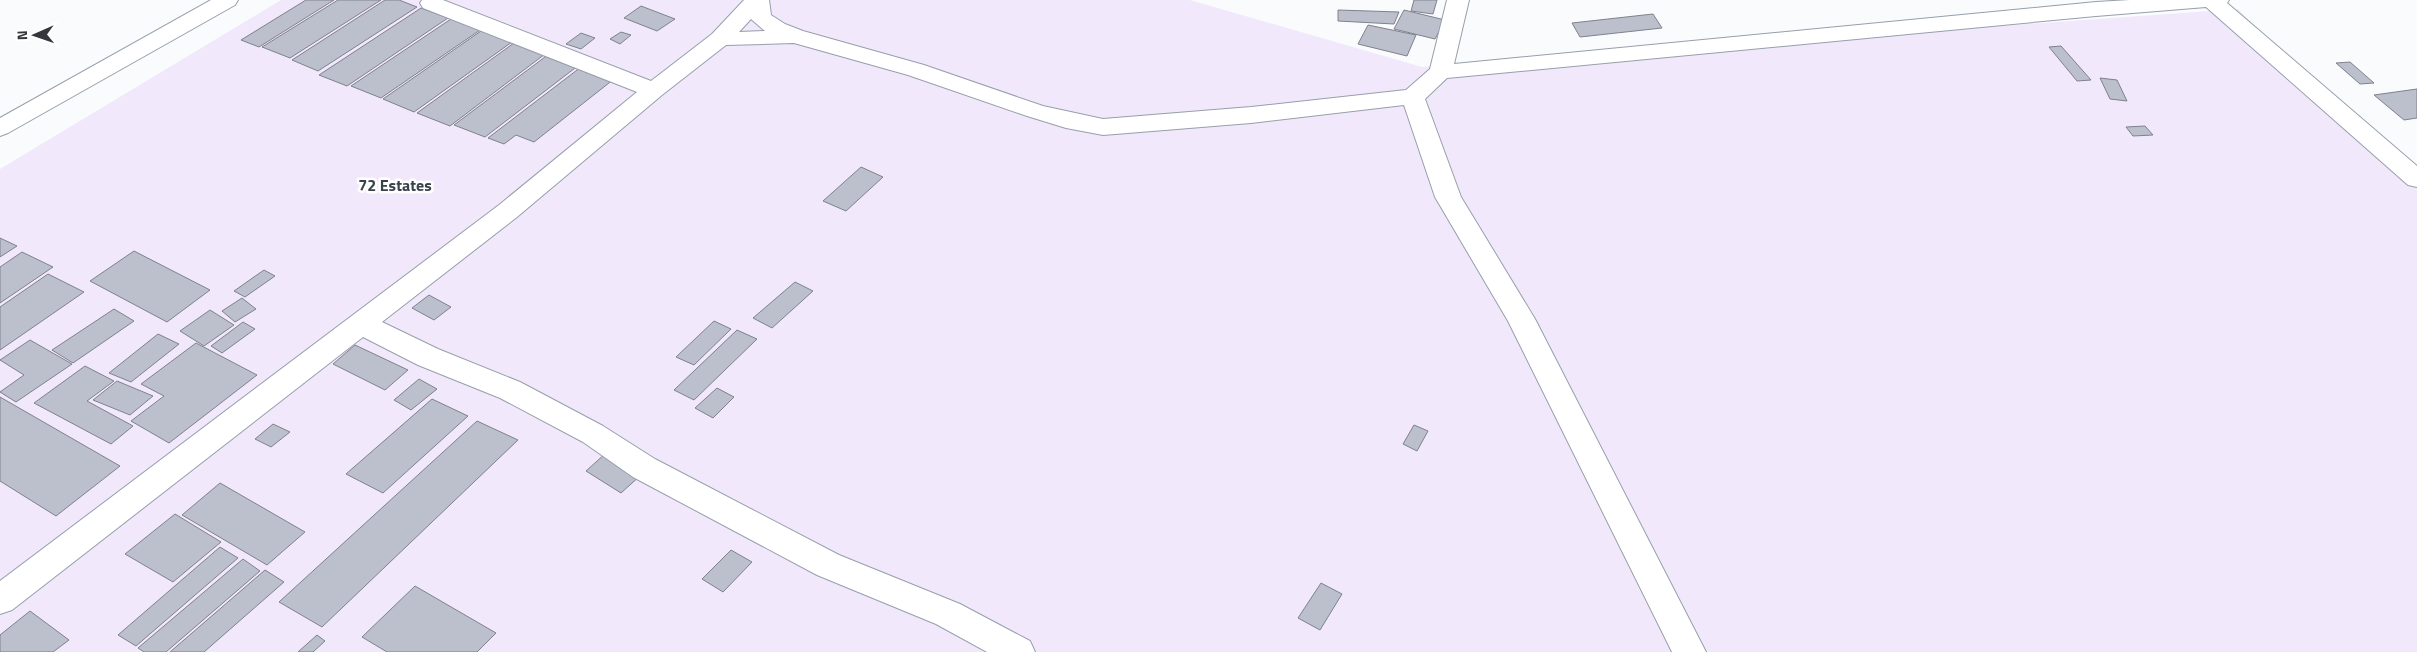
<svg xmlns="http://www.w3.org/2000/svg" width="2417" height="652" font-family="'Titillium Web',sans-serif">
<rect width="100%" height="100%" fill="#f9fbfd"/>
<polygon fill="#f1e9fb" points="281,0 1190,0 1422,67 2238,9 2406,177 2417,176 2417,652 0,652 0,169"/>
<g fill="#bcbfcc" stroke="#7f818d">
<polygon points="306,0 334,0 259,47 241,40"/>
<polygon points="338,0 381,0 290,58 262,47"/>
<polygon points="385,0 399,0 417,7 318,71 292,60"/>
<polygon points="1414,0 1437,0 1433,14 1411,11"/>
<polygon points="641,6 675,19 657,31 624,18"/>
<polygon points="421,8 448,18 347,86 319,75"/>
<polygon points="1338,10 1399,12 1394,24 1338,21"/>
<polygon points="1404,10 1445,20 1435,39 1394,29"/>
<polygon points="1653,14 1662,28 1580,37 1572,23"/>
<polygon points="451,19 480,30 381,98 351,86"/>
<polygon points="1368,25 1416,35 1407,56 1358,44"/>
<polygon points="481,31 512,42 414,112 383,99"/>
<polygon points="621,32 631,35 620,44 610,39"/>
<polygon points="581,33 595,38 581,49 566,44"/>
<polygon points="514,43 545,54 450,126 417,113"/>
<polygon points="2061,46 2091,80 2077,81 2049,47"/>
<polygon points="549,54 579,65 485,137 454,125"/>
<polygon points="2350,62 2374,83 2360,84 2336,63"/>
<polygon points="581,67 614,79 534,142 516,135 504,144 488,138"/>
<polygon points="2100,78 2117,80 2127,101 2110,99"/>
<polygon points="2417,89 2417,118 2404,120 2374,95"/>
<polygon points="2145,126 2153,135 2133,136 2126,127"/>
<polygon points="861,167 883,177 846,211 823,201"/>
<polygon points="0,238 17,246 0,257"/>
<polygon points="134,251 210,290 167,322 90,281"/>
<polygon points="22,252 53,267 0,303 0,267"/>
<polygon points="264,270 275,276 245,297 234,291"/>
<polygon points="48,274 84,292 0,350 0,307"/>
<polygon points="795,282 813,291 772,328 753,318"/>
<polygon points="429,295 451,307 434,320 412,308"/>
<polygon points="242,298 256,309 235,322 222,311"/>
<polygon points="114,309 134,321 73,363 52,350"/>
<polygon points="210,310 234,325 204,346 180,331"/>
<polygon points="714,321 731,329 694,365 676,357"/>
<polygon points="243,322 255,329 222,353 211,346"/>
<polygon points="737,330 757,339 694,400 674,390"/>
<polygon points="158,334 179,344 131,382 109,373"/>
<polygon points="30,340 72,364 16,402 0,392 24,375 0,360"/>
<polygon points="196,343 257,375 169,443 131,421 164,396 141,384"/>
<polygon points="355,345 408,370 385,390 333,364"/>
<polygon points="85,366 114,381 87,401 133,426 111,444 34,403"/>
<polygon points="419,379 437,389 411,410 394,400"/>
<polygon points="117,381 153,396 130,415 93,400"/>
<polygon points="717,388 734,397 713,418 695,408"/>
<polygon points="0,397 120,466 56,516 0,481"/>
<polygon points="432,399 468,416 383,493 346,474"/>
<polygon points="477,421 518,440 322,627 279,602"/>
<polygon points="273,424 290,432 271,447 255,439"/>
<polygon points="1414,425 1428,431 1417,451 1403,444"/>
<polygon points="606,453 641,475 621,493 586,471"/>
<polygon points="220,483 305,532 267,565 182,515"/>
<polygon points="175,514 221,542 173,582 125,554"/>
<polygon points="220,547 238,558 136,646 118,635"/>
<polygon points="731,550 752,562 723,592 702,579"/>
<polygon points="243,559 260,571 166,652 144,652 138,648"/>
<polygon points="265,570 284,582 204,652 170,652"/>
<polygon points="1321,583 1342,594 1320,630 1298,618"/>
<polygon points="415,586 496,633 477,652 387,652 362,637"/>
<polygon points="30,611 69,640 53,652 0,652 0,635"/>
<polygon points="317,635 325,641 313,652 298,652"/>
</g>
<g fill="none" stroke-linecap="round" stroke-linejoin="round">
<defs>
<g id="minor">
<polygon points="211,0 238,0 235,5 8,133 0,136 0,118"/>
<path d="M 422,0 L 443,0 L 651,81 L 712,34 L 744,0 L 769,0 L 771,15 L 785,24 L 803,31 L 924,65 L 1043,106 L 1103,119 L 1251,107 L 1406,90 L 1430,69 L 1447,0 L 1469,0 L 1454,64 L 2096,2 L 2130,0 L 2229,0 L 2227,3 L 2417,166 L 2417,187 L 2408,185 L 2206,7 L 2096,16 L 1447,78 L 1425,99 L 1461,197 L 1535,319 L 1706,652 L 1672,652 L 1508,321 L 1435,197 L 1404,105 L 1251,123 L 1103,135 L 1066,128 L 1027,116 L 908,75 L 794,43 L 726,45 L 662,95 L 517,217 L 382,322 L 438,349 L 520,382 L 603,426 L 655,459 L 839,555 L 960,604 L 1030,641 L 1035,652 L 987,652 L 936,624 L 817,575 L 633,477 L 583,442 L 500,398 L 418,365 L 363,337 L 12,610 L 0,614 L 0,581 L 499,205 L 637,92 L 423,8 L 420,3 ZM 751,19 L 765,31 L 739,32 Z"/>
</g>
</defs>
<use href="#minor" stroke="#969faa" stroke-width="2"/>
<use href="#minor" fill="#fff" fill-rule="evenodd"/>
</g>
<g text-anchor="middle" stroke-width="5" stroke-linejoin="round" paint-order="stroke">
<g font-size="16" font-weight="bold" fill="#3a424b" stroke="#fff">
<text x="395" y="191">72 Estates</text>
</g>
</g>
<g transform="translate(35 35) rotate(268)" stroke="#ffffff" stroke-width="4" paint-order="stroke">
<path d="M0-4L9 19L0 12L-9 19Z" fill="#34383c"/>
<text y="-8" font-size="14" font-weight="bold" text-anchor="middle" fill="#34383c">N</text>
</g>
</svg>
